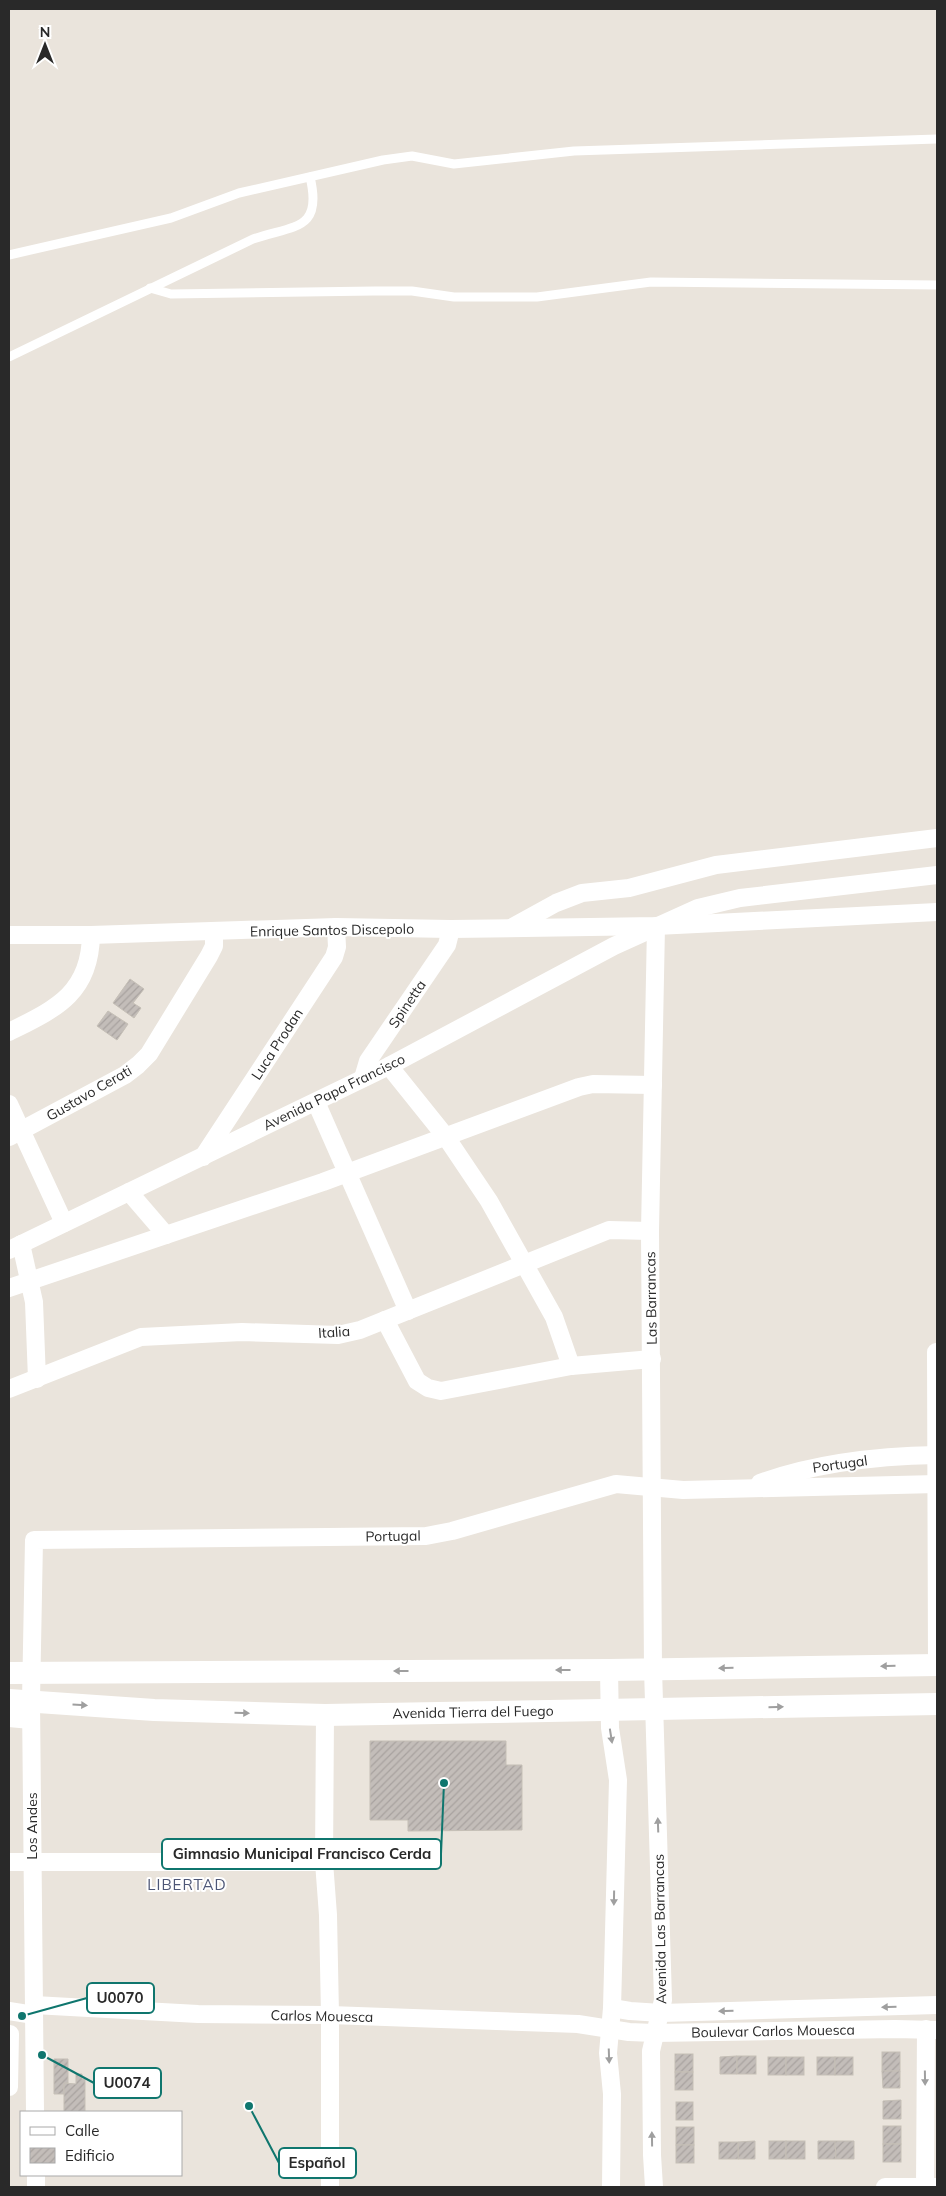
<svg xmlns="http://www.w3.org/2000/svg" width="946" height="2196" font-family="Mulish,sans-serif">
<defs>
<pattern id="building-hatch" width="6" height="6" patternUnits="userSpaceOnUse" patternTransform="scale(1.25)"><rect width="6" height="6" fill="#c3bdb9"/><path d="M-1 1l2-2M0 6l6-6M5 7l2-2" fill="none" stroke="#a8a29f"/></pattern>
</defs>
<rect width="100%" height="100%" fill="#eae4dc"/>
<g fill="url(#building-hatch)" stroke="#c5bfb6">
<polygon points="130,979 144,989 133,1003 141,1008 134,1018 113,1003"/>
<polygon points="108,1011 128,1024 117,1040 97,1026"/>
<polygon points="370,1741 506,1741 506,1765 522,1765 522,1830 408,1831 408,1820 370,1820"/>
<rect x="882" y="2052" width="18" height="19"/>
<rect x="675" y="2054" width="18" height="18"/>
<polygon points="737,2056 737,2074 720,2074 720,2057"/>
<rect x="737" y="2056" width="19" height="18"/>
<rect x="768" y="2057" width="18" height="18"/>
<rect x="786" y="2057" width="18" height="18"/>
<rect x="817" y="2057" width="18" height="18"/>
<rect x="835" y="2057" width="18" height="18"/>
<polygon points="54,2059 68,2059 68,2083 64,2083 64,2094 54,2094"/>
<polygon points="882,2071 900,2071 900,2088 883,2088"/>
<rect x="675" y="2072" width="18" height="18"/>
<polygon points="76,2074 82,2074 82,2079 85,2079 85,2112 64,2112 64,2083 76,2084"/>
<polygon points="901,2100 901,2119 883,2119 883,2101"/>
<rect x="676" y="2102" width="17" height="18"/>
<rect x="883" y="2126" width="18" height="18"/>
<rect x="676" y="2127" width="18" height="18"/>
<polygon points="755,2141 755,2159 738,2159 738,2142"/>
<rect x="769" y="2141" width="17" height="18"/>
<rect x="786" y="2141" width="19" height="18"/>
<polygon points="818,2141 835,2141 836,2159 818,2159"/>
<polygon points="835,2141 854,2141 854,2159 836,2159"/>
<rect x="719" y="2142" width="19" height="17"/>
<rect x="883" y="2144" width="18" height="18"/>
<rect x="676" y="2145" width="18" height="18"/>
</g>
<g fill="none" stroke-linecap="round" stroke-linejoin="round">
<g stroke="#fff" stroke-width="9">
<polyline points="9,255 171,218 239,193 383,160 412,156 454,164 574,151 937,139"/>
<polyline points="150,288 171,294 374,291 412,291 454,297 537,297 651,282 937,285"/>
<path d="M 9,357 L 253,239 C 294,225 323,231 310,177"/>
</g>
<g stroke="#fff" stroke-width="18">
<polyline points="511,928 556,903 582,893 629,888 716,865 937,838"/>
<polyline points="9,935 91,935 336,927 451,929 656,926 937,912"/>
<path d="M 9,1032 C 55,1009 90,994 91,935"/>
<polyline points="389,1066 446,1137 489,1201 554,1317 571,1366"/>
<polyline points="363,1078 368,1061 447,945 451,929"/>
<polyline points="316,1102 408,1311"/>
<polyline points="9,1104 64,1223"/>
<polyline points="9,1137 125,1075 138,1065 149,1054 209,956 214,946 214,932"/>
<polyline points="203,1157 334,957 337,947 336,927"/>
<polyline points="129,1192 166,1235"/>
<polyline points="21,1244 34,1302 37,1379"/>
<polyline points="9,1250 389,1066 614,946 698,908 740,898 937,875"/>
<polyline points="9,1288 323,1182 579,1087 593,1084 653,1085"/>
<polyline points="385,1320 417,1381 428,1388 441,1391 571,1366 652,1359"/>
<polyline points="936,1352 937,1665"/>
<polyline points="9,1389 141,1337 242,1332 338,1335 360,1330 609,1230 650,1231"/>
<path d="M 760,1483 C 815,1463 878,1456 937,1455"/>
<polyline points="609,1670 610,1728 618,1780 612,2008 608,2053 612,2094 611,2187"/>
<polyline points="325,1715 324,1862 328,1915 330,2015 330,2187"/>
<polyline points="9,1718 31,1720"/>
<polyline points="9,1862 324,1862"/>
<polyline points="34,2005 198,2014 330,2015 578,2024 629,2032 654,2033 895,2029 937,2030"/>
<polyline points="612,2008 630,2011 661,2013 937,2005"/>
<polyline points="9,2011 34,2015"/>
<polyline points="9,2087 10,2034"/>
<polyline points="35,2112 31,1700 34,1540 426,1536 452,1531 616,1484 683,1490 937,1484"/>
<polyline points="36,2175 36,2187"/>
<polyline points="654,2187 652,2155 651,2051 663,2000 653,1669 650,1231 656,926"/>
<polyline points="885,2187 937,2187"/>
<polyline points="925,2187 926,2029"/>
</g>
<g stroke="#fff" stroke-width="22">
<polyline points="9,1673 609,1670 937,1665"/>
<polyline points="9,1700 154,1710 325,1715 937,1704"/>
</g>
</g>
<defs><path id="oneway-solid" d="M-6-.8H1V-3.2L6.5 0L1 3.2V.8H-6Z" transform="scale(1.25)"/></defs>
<g fill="#9f9f9f">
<use href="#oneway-solid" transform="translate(888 1666) rotate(179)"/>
<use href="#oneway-solid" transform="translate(726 1668) rotate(179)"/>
<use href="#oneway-solid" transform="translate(563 1670) rotate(180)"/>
<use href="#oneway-solid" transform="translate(401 1671) rotate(180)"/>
<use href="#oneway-solid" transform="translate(80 1705) rotate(3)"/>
<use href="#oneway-solid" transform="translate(776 1707) rotate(-1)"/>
<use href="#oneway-solid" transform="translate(242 1713) rotate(1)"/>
<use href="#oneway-solid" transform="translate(611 1736) rotate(81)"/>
<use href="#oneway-solid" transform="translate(658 1825) rotate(-92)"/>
<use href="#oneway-solid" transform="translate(614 1898) rotate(91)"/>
<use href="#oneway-solid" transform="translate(889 2007) rotate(178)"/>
<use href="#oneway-solid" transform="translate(726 2011) rotate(178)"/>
<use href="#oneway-solid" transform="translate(609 2056) rotate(88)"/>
<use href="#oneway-solid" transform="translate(925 2078) rotate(89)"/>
<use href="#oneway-solid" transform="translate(652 2139) rotate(-91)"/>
</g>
<g text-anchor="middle" stroke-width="4" stroke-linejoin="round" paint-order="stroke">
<g font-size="14" fill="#292929" stroke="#fff">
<text transform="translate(332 930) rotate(-1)" y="5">Enrique Santos Discepolo</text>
<text transform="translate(407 1004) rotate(-56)" y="5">Spinetta</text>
<text transform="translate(277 1044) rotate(-57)" y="5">Luca Prodan</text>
<text transform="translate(334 1092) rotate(-26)" y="5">Avenida Papa Francisco</text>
<text transform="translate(89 1093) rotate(-30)" y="5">Gustavo Cerati</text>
<text transform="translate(651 1298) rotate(-91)" y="5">Las Barrancas</text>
<text transform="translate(334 1332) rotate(-4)" y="5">Italia</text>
<text transform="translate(840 1464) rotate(-8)" y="5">Portugal</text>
<text transform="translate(393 1536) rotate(-1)" y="5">Portugal</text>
<text transform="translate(473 1712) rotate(-1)" y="5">Avenida Tierra del Fuego</text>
<text transform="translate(32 1826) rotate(-90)" y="5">Los Andes</text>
<text transform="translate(660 1929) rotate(-91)" y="5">Avenida Las Barrancas</text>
<text transform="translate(322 2016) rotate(1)" y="5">Carlos Mouesca</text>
<text transform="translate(773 2031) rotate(-1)" y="5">Boulevar Carlos Mouesca</text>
</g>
<g font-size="15" letter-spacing="1" fill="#4d5676" stroke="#fff">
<text x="187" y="1890">LIBERTAD</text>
</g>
</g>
<path fill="none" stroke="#0f766e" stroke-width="2" d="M444 1783L441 1854M22 2016L87 1998M42 2055L94 2083M249 2106L279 2163"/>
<g fill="#0f766e" stroke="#fff" stroke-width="2">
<circle cx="444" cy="1783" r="5"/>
<circle cx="22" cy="2016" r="5"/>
<circle cx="42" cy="2055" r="5"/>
<circle cx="249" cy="2106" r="5"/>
</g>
<g fill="#fff" stroke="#0f766e" stroke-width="2">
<rect x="162" y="1839" width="279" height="30" rx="5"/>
<rect x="87" y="1983" width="67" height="30" rx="5"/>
<rect x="94" y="2068" width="67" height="30" rx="5"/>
<rect x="279" y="2148" width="77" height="30" rx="5"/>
</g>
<g font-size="15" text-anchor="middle" font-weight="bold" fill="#292929">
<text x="302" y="1859">Gimnasio Municipal Francisco Cerda</text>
<text x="120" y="2003">U0070</text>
<text x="127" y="2088">U0074</text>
<text x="317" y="2168">Español</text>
</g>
<rect width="946" height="2196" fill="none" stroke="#292929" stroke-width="20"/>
<rect x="20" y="2111" width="162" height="65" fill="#ffffff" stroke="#a9a9a9"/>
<rect x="30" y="2127" width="25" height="8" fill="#ffffff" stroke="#a9a9a9"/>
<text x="65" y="2136" font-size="15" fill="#292929">Calle</text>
<rect x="30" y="2148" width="25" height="15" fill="url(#building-hatch)" stroke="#a9a9a9"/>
<text x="65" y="2161" font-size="15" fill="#292929">Edificio</text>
<g transform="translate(45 45)" stroke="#ffffff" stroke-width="4" paint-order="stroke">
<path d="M0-4L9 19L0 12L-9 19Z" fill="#292929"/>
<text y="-8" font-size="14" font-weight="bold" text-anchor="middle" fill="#292929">N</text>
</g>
</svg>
